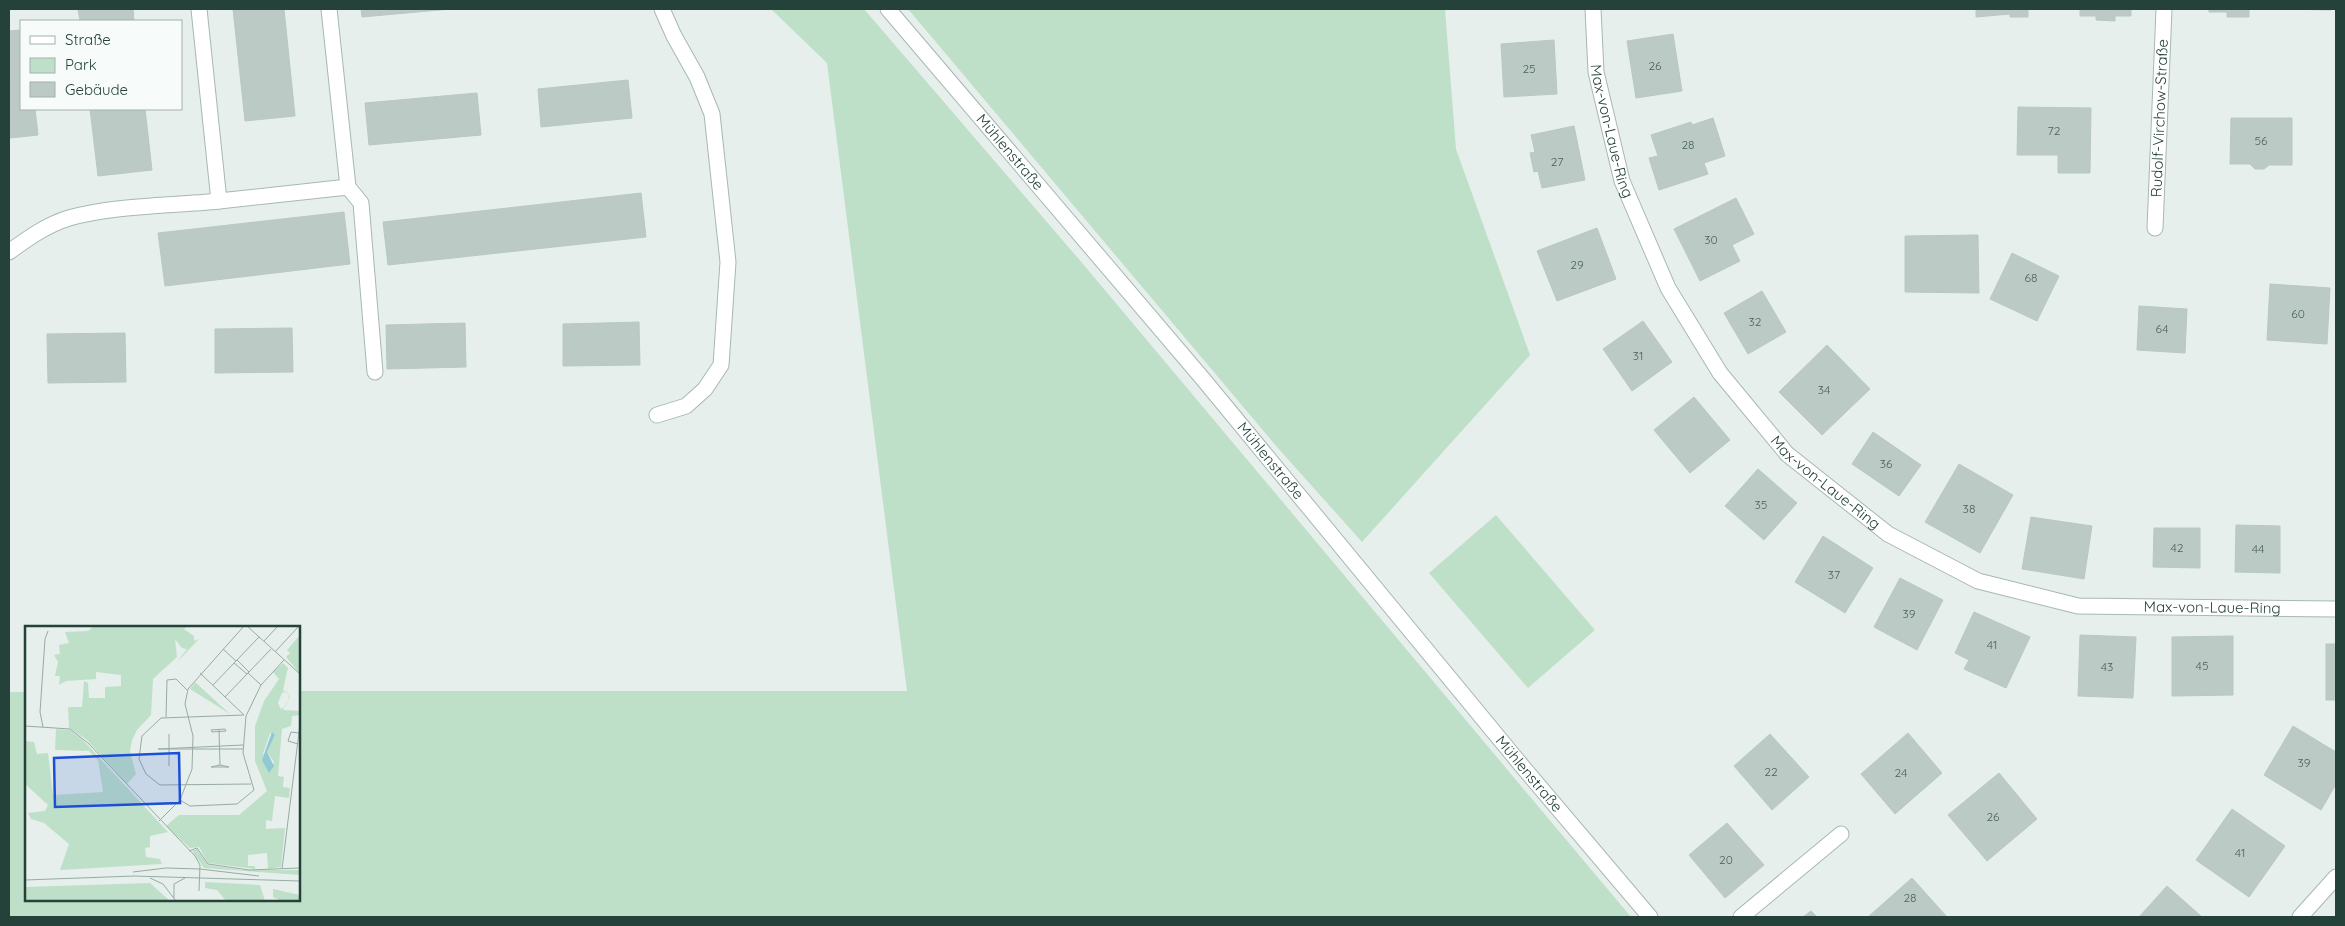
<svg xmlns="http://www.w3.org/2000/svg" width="2345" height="926" font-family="Quicksand,sans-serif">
<rect width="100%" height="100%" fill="#e6efeb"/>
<g fill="#bfe0c8">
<polygon points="771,9 864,9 1083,264 1631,917 9,917 9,692 26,692 26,900 299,900 299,691 907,691 827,63"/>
<polygon points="908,9 1445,9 1456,149 1530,355 1362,542 1277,447"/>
<polygon points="1496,515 1595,630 1528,688 1429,573"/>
</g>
<g fill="#bbcac4" stroke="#b8c9c2">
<polygon points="78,9 133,9 134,21 80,21"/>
<polygon points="233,9 284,9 295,116 245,121"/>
<polygon points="361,9 451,9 362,17"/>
<polygon points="1976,9 2028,9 2028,17 2010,17 2010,14 1976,17"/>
<polygon points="2080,9 2131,9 2131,16 2115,16 2115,21 2096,20 2096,16 2080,16"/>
<polygon points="2209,9 2249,9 2249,17 2227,17 2227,12 2209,12"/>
<polygon points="2281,9 2331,9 2331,10"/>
<polygon points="21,30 21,109 35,109 38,135 10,138 9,31"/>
<polygon points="1673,34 1682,91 1636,98 1627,41"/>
<polygon points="1554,40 1557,94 1504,97 1501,44"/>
<polygon points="628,80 632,118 541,127 538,89"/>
<polygon points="477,93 481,135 369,145 365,103"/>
<polygon points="2018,107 2091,108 2090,173 2058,173 2058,155 2017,155"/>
<polygon points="90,109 145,109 152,170 98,176"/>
<polygon points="1713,118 1725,156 1704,163 1708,174 1659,190 1649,158 1658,156 1651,135 1691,122 1692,125"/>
<polygon points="2231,118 2292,118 2292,165 2269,165 2264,169 2255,169 2250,164 2230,164"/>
<polygon points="1574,126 1585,180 1542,188 1538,171 1534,172 1530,153 1535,152 1531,135"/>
<polygon points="641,193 646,237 388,265 383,222"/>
<polygon points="1736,198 1754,234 1732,245 1740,261 1700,281 1674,229"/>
<polygon points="344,212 350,264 165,286 158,233"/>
<polygon points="1597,228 1616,279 1557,301 1537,251"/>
<polygon points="1978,235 1979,293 1905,292 1905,236"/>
<polygon points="2012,253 2059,276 2037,321 1990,299"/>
<polygon points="2270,284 2330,288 2327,344 2267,340"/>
<polygon points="1762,291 1786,332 1748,354 1724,313"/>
<polygon points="2139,306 2187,309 2185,353 2137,350"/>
<polygon points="1643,321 1672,362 1632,391 1603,349"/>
<polygon points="639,322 640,365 563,366 563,324"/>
<polygon points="465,323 466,367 387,369 386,325"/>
<polygon points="292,328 293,372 215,373 215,329"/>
<polygon points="125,333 126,382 48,383 47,334"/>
<polygon points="1827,345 1870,389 1822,435 1779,392"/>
<polygon points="1694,397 1730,440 1690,473 1654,430"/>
<polygon points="1873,432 1921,465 1899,496 1852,464"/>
<polygon points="1959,464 2013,495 1980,553 1925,522"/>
<polygon points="1758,469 1797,503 1764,540 1725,506"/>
<polygon points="2031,517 2092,526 2084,579 2022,569"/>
<polygon points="2236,525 2280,526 2280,573 2235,572"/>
<polygon points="2154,528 2200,528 2200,568 2153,567"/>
<polygon points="1823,536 1873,568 1845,613 1795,582"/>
<polygon points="1900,578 1943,600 1917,650 1874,627"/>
<polygon points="1974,612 2030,637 2006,688 1964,669 1969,660 1955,653"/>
<polygon points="2080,635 2136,637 2133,698 2078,696"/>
<polygon points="2233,636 2233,695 2172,696 2172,637"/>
<rect x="2326" y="644" width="10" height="56"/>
<polygon points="2293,726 2336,752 2336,784 2321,810 2264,775"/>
<polygon points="1908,733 1942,773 1895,814 1861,774"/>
<polygon points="1770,734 1809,777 1772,810 1734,766"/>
<polygon points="1999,773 2037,819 1987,861 1948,815"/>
<polygon points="2232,809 2285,846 2249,897 2196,860"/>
<polygon points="1727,823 1764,865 1725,898 1689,855"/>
<polygon points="1912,878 1947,917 1868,917"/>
<polygon points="2167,886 2202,917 2139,917"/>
<polygon points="1811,911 1817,917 1803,917"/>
</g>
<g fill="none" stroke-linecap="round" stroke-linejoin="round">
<defs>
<g id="minor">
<polyline points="199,9 219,201 348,187 329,9"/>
<path id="s1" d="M 888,9 L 1203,379 L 1522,766 L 1650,917"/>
<path id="s2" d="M 1593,9 L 1596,72 L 1622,181 L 1668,288 L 1720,373 L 1787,454 L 1888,534 L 1978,581 L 2078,606 L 2336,609"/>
<polyline points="348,187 361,203 375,372"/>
<path id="s3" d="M 2155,228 L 2164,9"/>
<path d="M 9,252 C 27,239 46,225 69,218 C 115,205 171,206 219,201"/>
<polyline points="657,415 686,406 705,389 721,365 728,262 712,114 697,77 674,36 662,9"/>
<polyline points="1741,917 1841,834"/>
<polyline points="2300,917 2336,877"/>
</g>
</defs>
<use href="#minor" stroke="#a8b8b2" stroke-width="17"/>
<use href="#minor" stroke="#fff" stroke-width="15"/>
</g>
<g text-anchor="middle" stroke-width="4" stroke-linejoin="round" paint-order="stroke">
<g font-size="12" fill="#4a645c">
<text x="1655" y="70">26</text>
<text x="1529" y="73">25</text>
<text x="2054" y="135">72</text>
<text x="2261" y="145">56</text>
<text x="1688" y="149">28</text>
<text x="1557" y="166">27</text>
<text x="1711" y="244">30</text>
<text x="1577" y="269">29</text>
<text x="2031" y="282">68</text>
<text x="2298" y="318">60</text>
<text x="1755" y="326">32</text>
<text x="2162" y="333">64</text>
<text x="1638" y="360">31</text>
<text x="1824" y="394">34</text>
<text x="1886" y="468">36</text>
<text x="1761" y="509">35</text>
<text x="1969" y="513">38</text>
<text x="2177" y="552">42</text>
<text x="2258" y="553">44</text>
<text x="1834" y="579">37</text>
<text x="1909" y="618">39</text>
<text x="1992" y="649">41</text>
<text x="2202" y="670">45</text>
<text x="2107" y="671">43</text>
<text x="2304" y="767">39</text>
<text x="1771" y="776">22</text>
<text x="1901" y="777">24</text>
<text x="1993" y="821">26</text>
<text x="2240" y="857">41</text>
<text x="1726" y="864">20</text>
<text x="1910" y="902">28</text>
</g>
<g font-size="15" fill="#24423a" stroke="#f7fbf9">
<text dy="5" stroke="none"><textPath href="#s3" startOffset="110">Rudolf-Virchow-Straße</textPath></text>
<text dy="5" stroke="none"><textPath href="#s2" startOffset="124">Max-von-Laue-Ring</textPath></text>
<text dy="5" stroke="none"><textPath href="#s1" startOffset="188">Mühlenstraße</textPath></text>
<text dy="5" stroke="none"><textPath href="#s1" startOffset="592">Mühlenstraße</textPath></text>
<text dy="5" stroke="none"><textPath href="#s2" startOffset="544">Max-von-Laue-Ring</textPath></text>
<text dy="5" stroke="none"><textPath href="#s2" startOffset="964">Max-von-Laue-Ring</textPath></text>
<text dy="5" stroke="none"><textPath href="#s1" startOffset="998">Mühlenstraße</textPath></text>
</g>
</g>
<g transform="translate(25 626)">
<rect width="275" height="275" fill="#e6efeb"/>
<path d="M 69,0 L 162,0 L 159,3 L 169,10 L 169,15 L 174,13 L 151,37 L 162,23 L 157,22 L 150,13 L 152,31 L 128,53 L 126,89 L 112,104 L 107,114 L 105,125 L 111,148 L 102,158 L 61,113 L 44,102 L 43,81 L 57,81 L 59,55 L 63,57 L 64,72 L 80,72 L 80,61 L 96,60 L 96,49 L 71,46 L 71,53 L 41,55 L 34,59 L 35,50 L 30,50 L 33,36 L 29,29 L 35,28 L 34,19 L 44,17 L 40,6 L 63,5 ZM 275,9 L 275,48 L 261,31 L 265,27 L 262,24 ZM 258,37 L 263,42 L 258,64 L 265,70 L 258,84 L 275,85 L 275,89 L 267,90 L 266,100 L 257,103 L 253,150 L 259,151 L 258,161 L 265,162 L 264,172 L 250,170 L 247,195 L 241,194 L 241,203 L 260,202 L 256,241 L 243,243 L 242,227 L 223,229 L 223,240 L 230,240 L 230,243 L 183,237 L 174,221 L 165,222 L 141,200 L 154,189 L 214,189 L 242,165 L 230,135 L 230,100 L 239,75 L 254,53 L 248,46 ZM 261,65 L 264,70 L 261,80 L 256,83 L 253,77 L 257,67 ZM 245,107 L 250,109 L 242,126 L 249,136 L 246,145 L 238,128 ZM 170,56 L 205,88 L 165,63 ZM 31,103 L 45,104 L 57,113 L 143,206 L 125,210 L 125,221 L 120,222 L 121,231 L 135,233 L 137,238 L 35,244 L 44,218 L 19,197 L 6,193 L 3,187 L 20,185 L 23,179 L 0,158 L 0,115 L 9,116 L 12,128 L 23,127 L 28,169 L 78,166 L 73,134 L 64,125 L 30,124 ZM 172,223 L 183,239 L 217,244 L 275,244 L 275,249 L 179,242 L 167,225 ZM 180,256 L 235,259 L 240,275 L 201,275 L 192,264 L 180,262 ZM 125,257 L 145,275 L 0,275 L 0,261 ZM 248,263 L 275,269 L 275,275 L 256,275 L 248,271 Z" fill="#bfe0c8" fill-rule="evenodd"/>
<path d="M 247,106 L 250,109 L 242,126 L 249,140 L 244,147 L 237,134 Z" fill="#8ec9d4"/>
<path fill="none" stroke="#98aaa4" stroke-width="1" d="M 222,0 L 275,48M 239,15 L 253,0M 198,23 L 211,35M 250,26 L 274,0M 212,34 L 224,46M 209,37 L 222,48M 175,47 L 219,89M 223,47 L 236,59M 188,59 L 234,11M 200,71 L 246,23M 219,89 L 136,92 L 117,110 L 114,133 L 121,148 L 135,159 L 226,158M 141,91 L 142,54 L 151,53 L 162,64M 0,100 L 45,103 L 63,117 L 170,230 L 175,239 L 174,265M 18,101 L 15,86 L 20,13 L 23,5M 186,104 L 200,103 L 201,105 L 187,106 ZM 194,104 L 195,139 L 186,141 L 204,141 L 195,139M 144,108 L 144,140M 273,118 L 263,115 L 266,106 L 274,107M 133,123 L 218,119M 133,123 L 218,123M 155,174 L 165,180 L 212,178 L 229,164 L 218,127 L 221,90 L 236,59 L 259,34M 134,195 L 155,174 L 167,143 L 168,110 L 160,78 L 163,63 L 219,0M 164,225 L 172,222 L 183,238 L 224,244 L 275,242M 257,243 L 275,98M 108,246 L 141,242 L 175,243 L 234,250M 125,252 L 138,258 L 151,275M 0,254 L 109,250 L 275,255M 149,272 L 149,258 L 160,252"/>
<path fill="#1d4ed8" fill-opacity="0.15" stroke="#1d4ed8" stroke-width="2.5" d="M 154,127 L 155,177 L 30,181 L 29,132 Z"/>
<rect width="275" height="275" fill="none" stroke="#24423a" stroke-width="2.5"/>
</g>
<rect width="2345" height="926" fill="none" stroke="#24423a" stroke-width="20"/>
<rect x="20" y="20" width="162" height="90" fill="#f7fbf9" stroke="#a3b1ad"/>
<rect x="30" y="36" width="25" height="8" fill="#ffffff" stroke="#a3b1ad"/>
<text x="65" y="45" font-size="15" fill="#24423a">Straße</text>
<rect x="30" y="58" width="25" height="15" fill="#bfe0c8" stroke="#a3b1ad"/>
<text x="65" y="70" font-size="15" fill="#24423a">Park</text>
<rect x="30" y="82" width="25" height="15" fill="#bbcac4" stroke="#a3b1ad"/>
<text x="65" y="95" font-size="15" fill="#24423a">Gebäude</text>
</svg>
